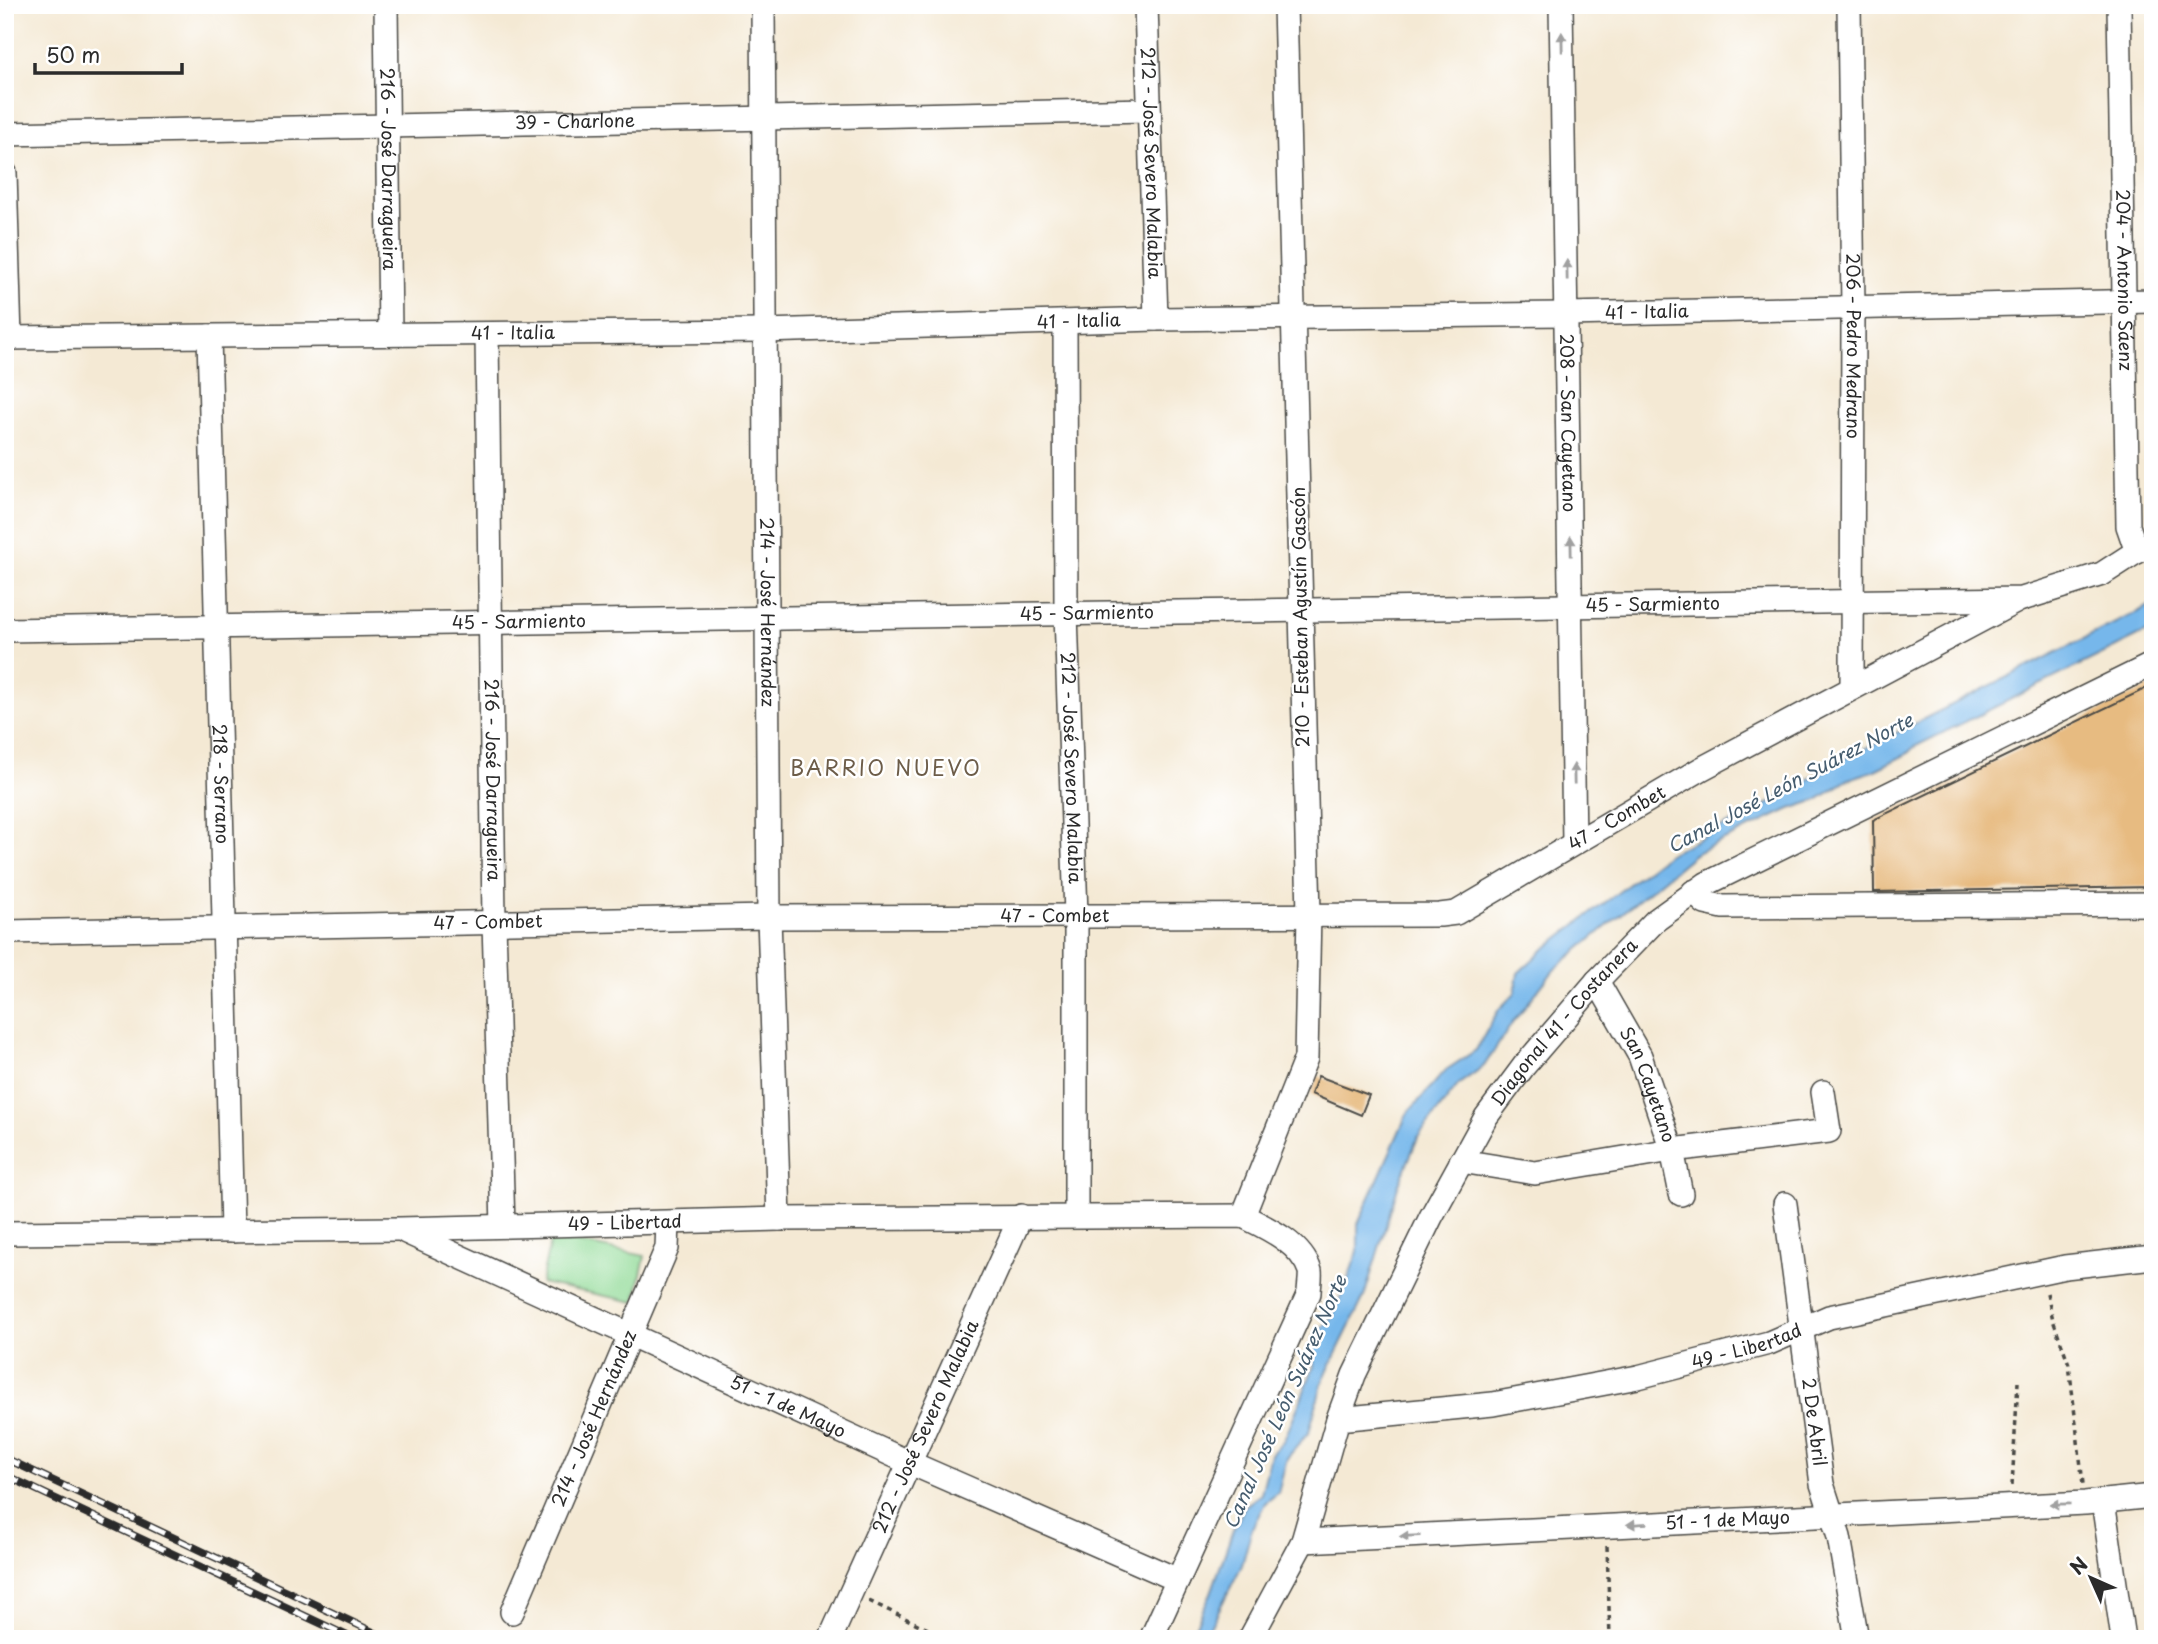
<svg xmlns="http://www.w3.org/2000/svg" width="2158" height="1644" font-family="'Playpen Sans',sans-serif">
<rect width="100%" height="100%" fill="#fff"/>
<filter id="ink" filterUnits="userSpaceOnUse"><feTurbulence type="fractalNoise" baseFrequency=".0143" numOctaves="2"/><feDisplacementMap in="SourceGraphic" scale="14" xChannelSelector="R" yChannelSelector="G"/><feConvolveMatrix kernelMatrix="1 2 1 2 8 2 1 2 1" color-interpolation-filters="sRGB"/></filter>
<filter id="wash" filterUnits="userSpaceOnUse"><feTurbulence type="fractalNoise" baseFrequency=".00686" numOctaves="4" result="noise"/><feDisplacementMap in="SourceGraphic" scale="28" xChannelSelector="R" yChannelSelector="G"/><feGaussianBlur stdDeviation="1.57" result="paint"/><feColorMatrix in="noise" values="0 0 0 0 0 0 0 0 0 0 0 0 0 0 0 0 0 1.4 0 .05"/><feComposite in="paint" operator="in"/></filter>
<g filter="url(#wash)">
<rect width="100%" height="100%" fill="#f4e9d4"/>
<polygon fill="#90da96" stroke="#5e8260" stroke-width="2" points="551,1237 645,1256 635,1302 541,1283"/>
<polygon fill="#76b7eb" stroke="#50718b" stroke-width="2" points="2153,604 2153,629 1914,747 1907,754 1873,771 1849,779 1817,800 1790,809 1694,854 1555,969 1513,1022 1484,1066 1459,1084 1418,1137 1398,1186 1364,1297 1323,1380 1309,1432 1287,1458 1278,1493 1265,1503 1252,1528 1242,1565 1204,1639 1189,1639 1211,1593 1233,1530 1245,1506 1261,1494 1271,1454 1284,1440 1299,1404 1314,1366 1314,1337 1332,1317 1346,1284 1358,1251 1358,1224 1407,1114 1446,1070 1476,1050 1499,1009 1515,993 1518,973 1542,951 1668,854 1761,808 1834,764"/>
<g id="blocks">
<g fill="#e7bb81">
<polygon points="2153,685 2153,887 1874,892 1873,820"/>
<polygon points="1318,1076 1369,1095 1361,1115 1311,1094"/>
</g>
</g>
</g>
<g filter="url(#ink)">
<use href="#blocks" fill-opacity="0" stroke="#494844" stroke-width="2"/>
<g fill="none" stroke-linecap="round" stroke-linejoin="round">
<defs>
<g id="minor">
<path id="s1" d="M 386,5 L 390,334"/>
<path id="s2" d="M 763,5 L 769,917 L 779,1219"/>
<path id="s3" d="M 1146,5 L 1156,319"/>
<path id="s4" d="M 1561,5 L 1574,842"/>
<path id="s5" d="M 1849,5 L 1853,308 L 1852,688"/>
<path id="s6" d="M 2119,5 L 2128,526 L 2137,552"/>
<path id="s7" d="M 5,134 L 1147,110"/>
<polyline points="5,173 10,338"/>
<path id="s8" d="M 1065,322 L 1066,613 L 1076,915 L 1076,1215"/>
<path id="s9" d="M 487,334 L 494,923 L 503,1226"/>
<path id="s10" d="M 209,336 L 232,1231"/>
<path id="s11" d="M 5,338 L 764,331 L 1156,319 L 1567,314 L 2153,301"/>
<path id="s12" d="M 5,630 L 2022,599 L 2102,574 L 2153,541"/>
<polyline points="1693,892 1705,903 1723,907 2153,904"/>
<path id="s13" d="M 5,932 L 769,917 L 1440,915 L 1456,913 L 1701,769 L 2017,601"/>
<path id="s14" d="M 1597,981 L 1640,1056 L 1672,1150 L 1681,1194"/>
<polyline points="1461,1161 1535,1173 1672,1150 1829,1131 1823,1092"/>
<path id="s15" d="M 1785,1204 L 1822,1484 L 1839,1537 L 1857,1639"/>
<polyline points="1243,1216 1306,1058 1309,913 1285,5"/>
<path id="s16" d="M 406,1232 L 908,1462 L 1178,1580"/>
<path id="s17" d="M 5,1233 L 400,1229 L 779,1219 L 1243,1216 C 1267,1228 1301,1243 1310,1271 C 1311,1277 1309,1287 1309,1293 L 1151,1639"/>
<path id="s18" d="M 1338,1419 L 1493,1404 L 1638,1377 L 1769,1343 L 1829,1317 L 2065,1267 L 2153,1257"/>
<polyline points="2103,1501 2123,1639"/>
<path id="s19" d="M 1303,1541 L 2085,1503 L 2153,1496"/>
<path id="s20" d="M 512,1612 L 667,1248 L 668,1223"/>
<path id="s21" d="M 830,1639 L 1021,1216"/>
<path id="s22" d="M 1250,1639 L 1303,1541 L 1338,1419 L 1354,1375 L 1431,1217 L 1486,1117 L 1524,1066 L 1597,981 L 1656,920 L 1706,884 L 2153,664"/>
</g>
</defs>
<use href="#minor" stroke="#494844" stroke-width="26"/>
<g stroke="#494844" stroke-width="3.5" stroke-dasharray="5 5" stroke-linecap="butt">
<polyline points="2047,1293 2053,1320 2069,1364 2083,1484"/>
<polyline points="2012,1486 2018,1382"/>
<polyline points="1607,1546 1610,1639"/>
<polyline points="869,1601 949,1639"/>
</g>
<use href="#minor" stroke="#fff" stroke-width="23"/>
<defs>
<g id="rail">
<polyline points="5,1458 388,1639"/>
<polyline points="5,1475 354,1639"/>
</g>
</defs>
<use href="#rail" stroke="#2b2b2b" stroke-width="8"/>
<use href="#rail" stroke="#fff" stroke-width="5" stroke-dasharray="16" stroke-linecap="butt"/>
</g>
<defs><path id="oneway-solid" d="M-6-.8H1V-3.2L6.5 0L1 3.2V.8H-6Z" transform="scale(1.75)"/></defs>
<g fill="#a0a0a0">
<use href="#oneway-solid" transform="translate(1562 42) rotate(-91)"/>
<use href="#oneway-solid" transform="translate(1567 270) rotate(-91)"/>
<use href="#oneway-solid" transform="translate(1571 546) rotate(-91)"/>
<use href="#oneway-solid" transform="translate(1574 774) rotate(-91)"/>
<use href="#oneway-solid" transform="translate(2060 1504) rotate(179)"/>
<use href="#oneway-solid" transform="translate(1637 1524) rotate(177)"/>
<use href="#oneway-solid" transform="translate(1410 1536) rotate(178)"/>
</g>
</g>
<g text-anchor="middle" stroke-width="5" stroke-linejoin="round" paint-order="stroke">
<g font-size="18" fill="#2b2b2b" stroke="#fff">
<text dy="6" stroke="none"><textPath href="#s7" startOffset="570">39 - Charlone</textPath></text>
<text dy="6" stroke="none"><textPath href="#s3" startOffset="158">212 - José Severo Malabia</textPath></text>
<text dy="6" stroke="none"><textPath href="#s1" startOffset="164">216 - José Darragueira</textPath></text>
<text dy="6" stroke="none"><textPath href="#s6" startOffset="275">204 - Antonio Sáenz</textPath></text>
<text dy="6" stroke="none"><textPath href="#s11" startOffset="1642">41 - Italia</textPath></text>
<text dy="6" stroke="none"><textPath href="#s11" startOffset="1074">41 - Italia</textPath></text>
<text dy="6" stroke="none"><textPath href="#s11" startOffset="508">41 - Italia</textPath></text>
<text dy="6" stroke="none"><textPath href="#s5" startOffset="341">206 - Pedro Medrano</textPath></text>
<text dy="6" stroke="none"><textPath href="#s4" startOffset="418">208 - San Cayetano</textPath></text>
<text dy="6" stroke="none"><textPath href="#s12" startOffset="1648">45 - Sarmiento</textPath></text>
<text dy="6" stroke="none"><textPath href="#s2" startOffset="607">214 - José Hernández</textPath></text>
<text dy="6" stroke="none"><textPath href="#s12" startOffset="1082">45 - Sarmiento</textPath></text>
<text transform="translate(1301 617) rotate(-91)" y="6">210 - Esteban Agustín Gascón</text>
<text dy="6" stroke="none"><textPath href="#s12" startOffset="514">45 - Sarmiento</textPath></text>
<text dy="6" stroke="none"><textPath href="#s8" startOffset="446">212 - José Severo Malabia</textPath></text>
<text dy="6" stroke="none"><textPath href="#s9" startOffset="446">216 - José Darragueira</textPath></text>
<text dy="6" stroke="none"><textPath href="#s10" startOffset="448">218 - Serrano</textPath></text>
<text dy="6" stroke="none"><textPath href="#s13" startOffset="1638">47 - Combet</textPath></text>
<text dy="6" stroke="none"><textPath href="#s13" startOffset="1050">47 - Combet</textPath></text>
<text dy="6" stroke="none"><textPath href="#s13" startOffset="483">47 - Combet</textPath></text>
<text dy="6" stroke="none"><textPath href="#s22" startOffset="698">Diagonal 41 - Costanera</textPath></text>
<text dy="6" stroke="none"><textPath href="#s14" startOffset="116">San Cayetano</textPath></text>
<text dy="6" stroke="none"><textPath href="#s17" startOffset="620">49 - Libertad</textPath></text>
<text dy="6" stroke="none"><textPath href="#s18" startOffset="416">49 - Libertad</textPath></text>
<text dy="6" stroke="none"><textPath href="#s16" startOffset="420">51 - 1 de Mayo</textPath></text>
<text dy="6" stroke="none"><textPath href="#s20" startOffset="210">214 - José Hernández</textPath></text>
<text dy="6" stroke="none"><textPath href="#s15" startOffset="220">2 De Abril</textPath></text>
<text dy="6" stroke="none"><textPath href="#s21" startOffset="233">212 - José Severo Malabia</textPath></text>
<text dy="6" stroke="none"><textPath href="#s19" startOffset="425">51 - 1 de Mayo</textPath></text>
</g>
<g font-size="19" font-style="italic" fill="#455c6e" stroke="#fff">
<text transform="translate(1790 783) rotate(-28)" y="7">Canal José León Suárez Norte</text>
<text transform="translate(1285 1402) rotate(-66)" y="7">Canal José León Suárez Norte</text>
</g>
<g font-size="21" letter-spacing="2" fill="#6d5d49" stroke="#fff">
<text x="886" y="776">BARRIO NUEVO</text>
</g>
</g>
<rect width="2158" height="1644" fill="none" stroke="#fff" stroke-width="28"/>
<g transform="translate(2091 1578) rotate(315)" stroke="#ffffff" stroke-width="5" paint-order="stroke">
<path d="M0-5L12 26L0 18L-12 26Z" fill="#2b2b2b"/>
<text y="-10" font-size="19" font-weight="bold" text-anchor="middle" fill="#2b2b2b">N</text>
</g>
<path d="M35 63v10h147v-10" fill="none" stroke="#2b2b2b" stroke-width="3.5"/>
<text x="46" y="63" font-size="21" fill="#2b2b2b" stroke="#ffffff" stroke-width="5" paint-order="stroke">50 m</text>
</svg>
